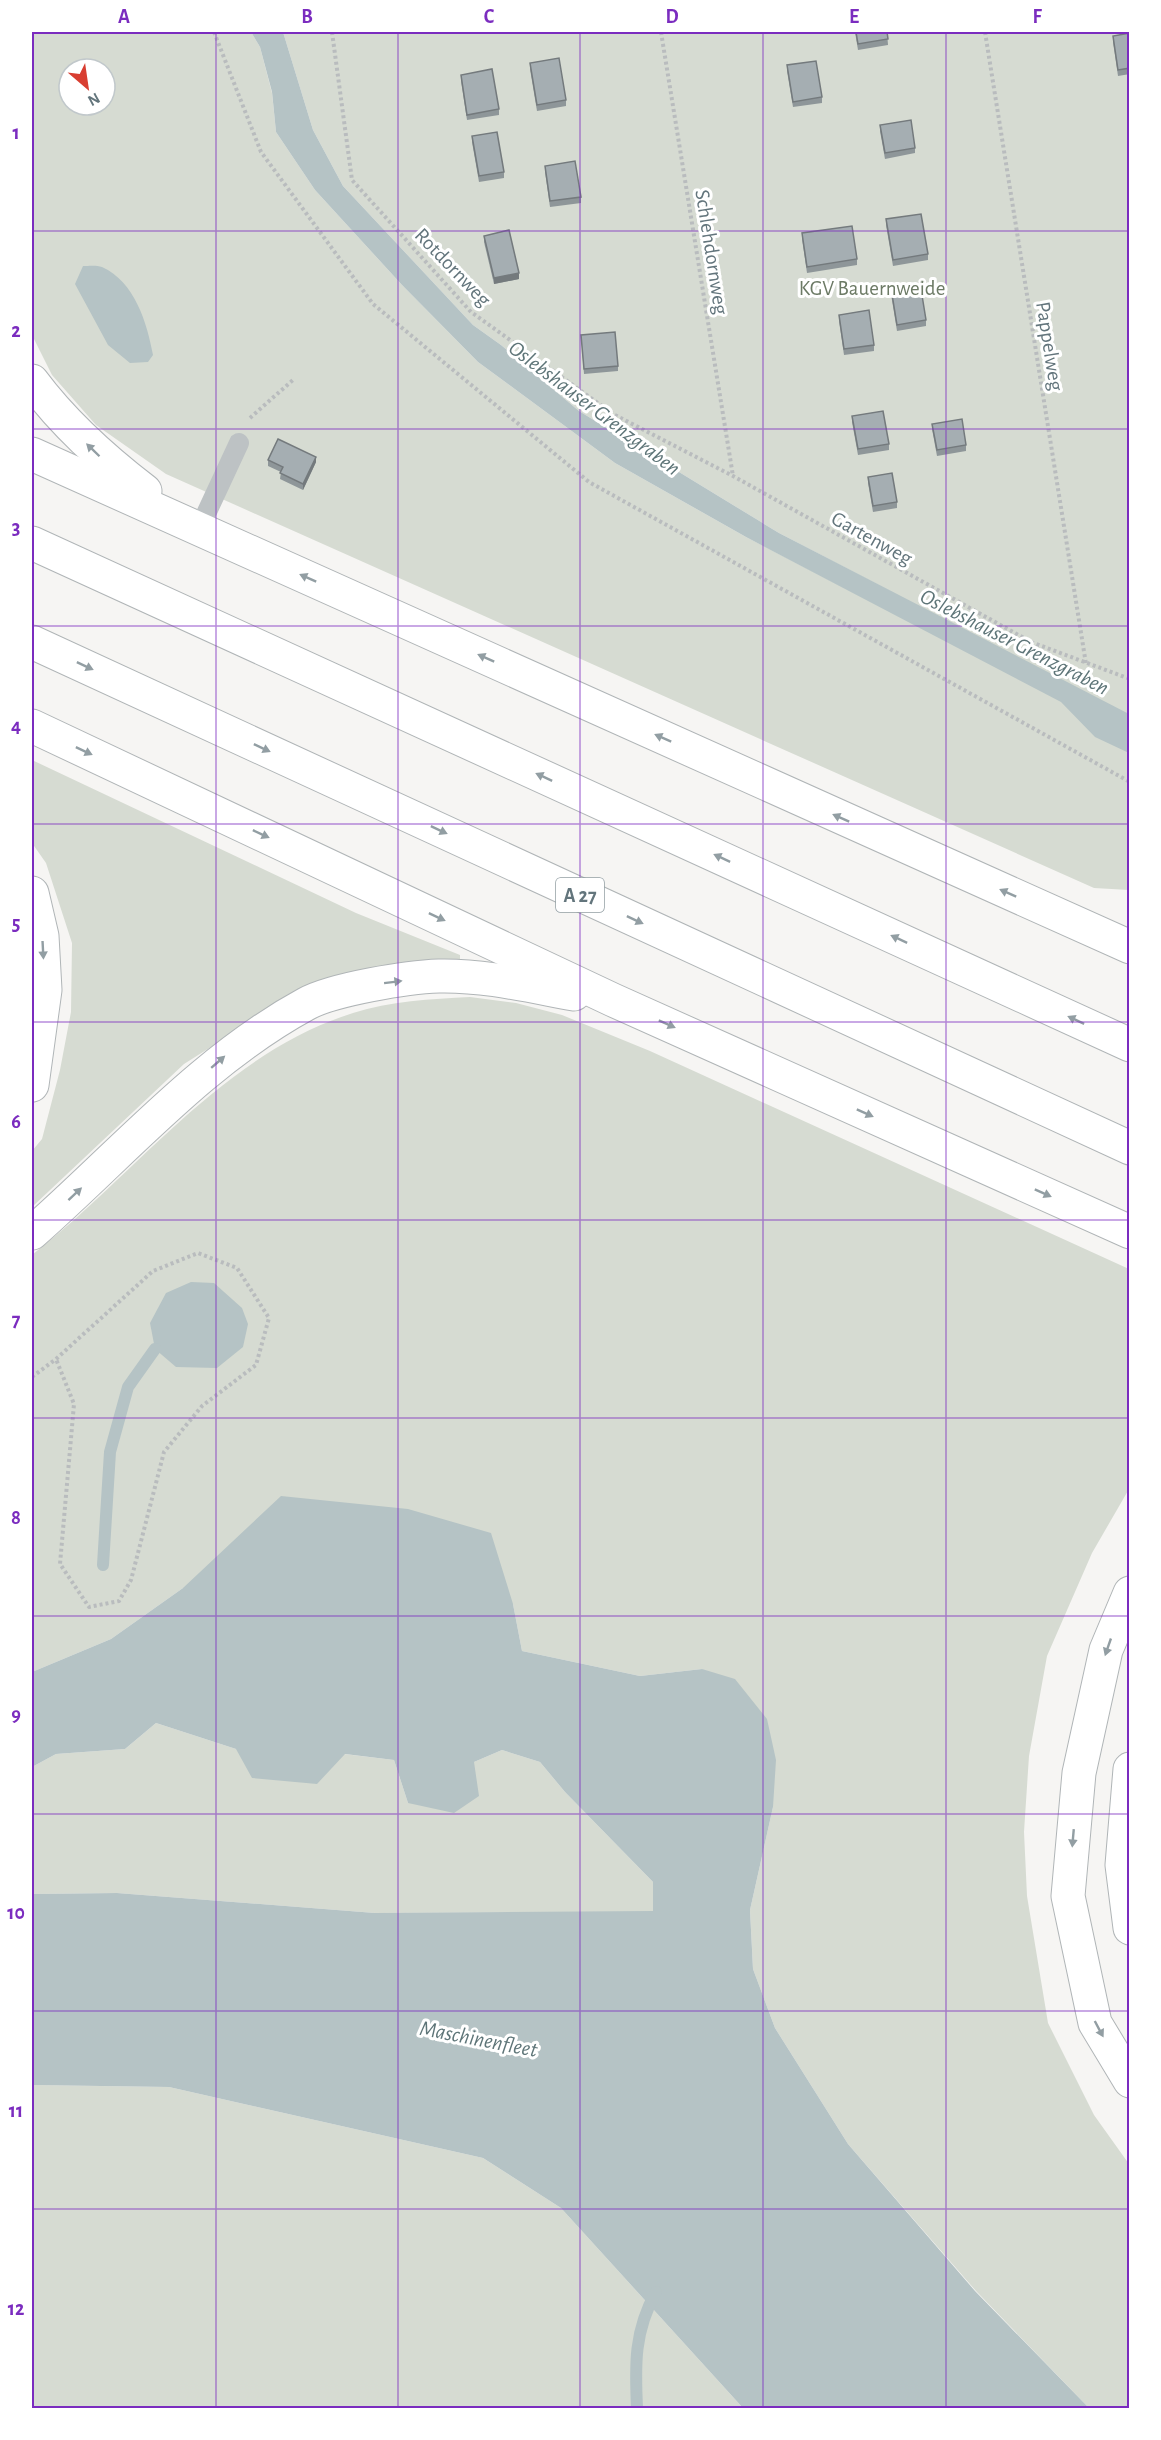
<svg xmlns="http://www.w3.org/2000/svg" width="1161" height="2440" font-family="'Alegreya Sans',sans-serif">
<rect width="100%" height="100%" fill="#f6f5f3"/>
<g fill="#d6dbd2" fill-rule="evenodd">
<path d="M 32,32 L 251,32 L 260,47 L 272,93 L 276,132 L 315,190 L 402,285 L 478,362 L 615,463 L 746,537 L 887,610 L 890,591 L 779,533 L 579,411 L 501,345 L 473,325 L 343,186 L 313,130 L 283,32 L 1129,32 L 1129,890 L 1094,888 L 166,474 L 96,425 L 52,375 L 32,335 ZM 69,69 L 105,69 L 105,105 L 69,105 Z"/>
<polygon points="32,760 356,913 460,955 460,964 303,989 184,1064 32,1207 32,1151 42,1139 60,1070 71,1012 72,943 46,863 32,843"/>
<path d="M 470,997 L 516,1003 L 562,1015 L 650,1051 L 1129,1269 L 1129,1489 L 1092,1553 L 1047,1656 L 1029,1756 L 1024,1832 L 1027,1896 L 1048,2023 L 1094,2115 L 1129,2164 L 1129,2408 L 1089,2408 L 976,2291 L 848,2144 L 775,2028 L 753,1969 L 750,1910 L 773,1807 L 702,1669 L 640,1676 L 522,1651 L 513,1604 L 183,1588 L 111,1639 L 32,1672 L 32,1255 C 50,1240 69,1225 87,1208 C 168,1134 245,1047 353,1013 C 390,1001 431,999 470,997 Z"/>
<polygon points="156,1723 236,1749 344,1754 394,1760 408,1803 474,1762 502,1750 540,1762 565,1792 653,1882 653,1912 375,1913 117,1893 32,1894 32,1767 56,1754 125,1749"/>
<polygon points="32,2085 169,2087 483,2158 561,2208 743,2408 32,2408"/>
</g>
<g fill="#b5c3c5">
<polygon points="251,32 283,32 313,130 343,186 473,325 501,345 579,411 779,533 1129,714 1129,753 1095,737 1061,702 746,537 615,463 478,362 402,285 315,190 276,132 272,92 260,47"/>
<path d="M 83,266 C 88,266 97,265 102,267 C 135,282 147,323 153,355 L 148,362 L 130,363 L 108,345 L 75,284 Z"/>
<polygon points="191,1282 214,1283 242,1308 248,1324 243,1347 217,1368 176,1367 155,1349 150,1323 166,1293"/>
<polygon points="281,1496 408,1509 491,1533 513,1604 522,1651 640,1676 702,1669 735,1679 767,1719 776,1760 773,1807 750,1910 753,1969 775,2028 848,2144 975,2291 1089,2408 743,2408 561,2208 483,2158 169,2087 32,2085 32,1894 117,1893 375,1913 653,1911 653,1882 565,1792 540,1762 502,1750 474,1762 479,1796 454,1813 408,1803 394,1760 345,1754 317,1784 252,1778 236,1749 156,1723 125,1749 56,1754 32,1767 32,1672 111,1639 183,1588"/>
</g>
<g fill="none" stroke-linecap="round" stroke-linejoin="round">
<g stroke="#b5c3c5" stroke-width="12">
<polyline points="103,1565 110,1452 128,1387 155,1349"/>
<path d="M 637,2408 C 635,2365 634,2331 656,2292"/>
</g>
<defs>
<g id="highway">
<path d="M 32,381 C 64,424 102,458 145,491"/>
<polyline points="32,454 1130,947"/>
<polyline points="32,543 1130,1045"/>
<polyline points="32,642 1130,1148"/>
<polyline points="32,726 613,1000 1130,1232"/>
<polyline points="32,893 42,936 45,990 32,1085"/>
<path d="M 32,1233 C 121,1155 201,1061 306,1004 C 333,989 408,977 439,976 C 484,975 530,986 574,994"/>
<polyline points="1130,1593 1106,1650 1079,1773 1068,1896 1095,2023 1130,2081"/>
<polyline points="1130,1769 1122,1865 1130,1928"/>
</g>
</defs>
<use href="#highway" stroke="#b0b5b7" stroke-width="35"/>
<g stroke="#b9bcbe" stroke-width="4" stroke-dasharray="3 3" stroke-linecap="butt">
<polyline points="214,32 261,152 373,304 589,482 1130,782"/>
<polyline points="332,32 352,180 471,312 613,414 733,476 1031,642 1130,679"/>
<polyline points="661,32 733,476"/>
<polyline points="985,32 1086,664"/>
<polyline points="250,418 294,379"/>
<polyline points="32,1377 56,1359 153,1271 198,1253 237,1268 269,1318 256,1365 202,1406 164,1452 131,1580 119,1601 89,1607 60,1564 74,1404 56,1359"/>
</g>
<polyline stroke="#bdc2c4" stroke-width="20" points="199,529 239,443"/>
<use href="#highway" stroke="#fff" stroke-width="33"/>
</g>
<g fill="#8e9699">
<polygon points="855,32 887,32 888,45 858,50"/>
<polygon points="1130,33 1130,74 1118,76 1113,42 1113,36"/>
<polygon points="530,63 566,100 566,106 537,111 530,69"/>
<polygon points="787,65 822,97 822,103 793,107 787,71"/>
<polygon points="461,75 499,109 499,115 467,120 461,81"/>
<polygon points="880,125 915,148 915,153 885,159 880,131"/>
<polygon points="472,136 504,172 504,178 479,182 472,142"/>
<polygon points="545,166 581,197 581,203 550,207 545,172"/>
<polygon points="886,219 928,254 928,260 893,266 886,225"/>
<polygon points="802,233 857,259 857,265 807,273 802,239"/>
<polygon points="484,236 519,279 494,284 484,242"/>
<polygon points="891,288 926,320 926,326 897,331 891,294"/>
<polygon points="839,315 874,345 874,351 844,355 839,321"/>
<polygon points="581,335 618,366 618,371 584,374"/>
<polygon points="852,416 889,444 889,450 858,455 852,422"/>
<polygon points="932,424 966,445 966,451 937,456 932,429"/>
<polygon points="268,460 316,462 303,490 280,479 281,472 268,466"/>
<polygon points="868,477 897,502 897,508 873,512 868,483"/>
</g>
<g fill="#747a7d">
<polygon points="519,273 519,279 494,284 494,278"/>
<polygon points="316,457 316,462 303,490 303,484"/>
</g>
<g fill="#a5aeb2" stroke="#747a7d" stroke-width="1.5">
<polygon points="856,32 887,32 888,39 858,44"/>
<polygon points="1130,33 1130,68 1118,70 1113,36"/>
<polygon points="559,58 566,100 537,105 530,63"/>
<polygon points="816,61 822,97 793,102 787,65"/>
<polygon points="492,69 499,109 467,115 461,75"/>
<polygon points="911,120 915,148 885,153 880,125"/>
<polygon points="497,132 504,172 479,176 472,136"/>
<polygon points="575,161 581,197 550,201 545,166"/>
<polygon points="921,214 928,254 893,260 886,219"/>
<polygon points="852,226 857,259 807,267 802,233"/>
<polygon points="509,230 519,273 494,278 484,236"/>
<polygon points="920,283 926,320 897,325 891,288"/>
<polygon points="869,310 874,345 844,349 839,315"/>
<polygon points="615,332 618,366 584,369 581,335"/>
<polygon points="883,411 889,444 858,449 852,416"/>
<polygon points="962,419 966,445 937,450 932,424"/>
<polygon points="278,439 316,457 303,484 280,473 283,467 268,460"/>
<polygon points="892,473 897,502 873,506 868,477"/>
</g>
<defs><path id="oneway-solid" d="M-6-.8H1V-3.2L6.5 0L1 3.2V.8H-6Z" transform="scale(1.5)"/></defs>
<g fill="#929ea3">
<use href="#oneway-solid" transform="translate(93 450) rotate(-136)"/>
<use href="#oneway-solid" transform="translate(308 578) rotate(-156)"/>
<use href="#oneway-solid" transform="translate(486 658) rotate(-156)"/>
<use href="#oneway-solid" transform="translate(85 666) rotate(25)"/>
<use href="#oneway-solid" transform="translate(663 738) rotate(-156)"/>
<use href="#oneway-solid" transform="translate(262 748) rotate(25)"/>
<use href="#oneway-solid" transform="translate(84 751) rotate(25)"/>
<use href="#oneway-solid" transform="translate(544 777) rotate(-155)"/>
<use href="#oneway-solid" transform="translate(841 818) rotate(-156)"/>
<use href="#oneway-solid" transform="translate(439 830) rotate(25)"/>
<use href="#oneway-solid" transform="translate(261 834) rotate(25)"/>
<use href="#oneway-solid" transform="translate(722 858) rotate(-155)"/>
<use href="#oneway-solid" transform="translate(1008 893) rotate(-156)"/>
<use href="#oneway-solid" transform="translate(437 917) rotate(25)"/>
<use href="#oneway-solid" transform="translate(635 920) rotate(25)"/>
<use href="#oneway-solid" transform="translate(899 939) rotate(-155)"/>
<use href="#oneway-solid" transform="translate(43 950) rotate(87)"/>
<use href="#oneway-solid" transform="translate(393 982) rotate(-7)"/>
<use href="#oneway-solid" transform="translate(1076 1020) rotate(-155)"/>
<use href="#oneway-solid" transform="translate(667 1024) rotate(24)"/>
<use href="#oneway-solid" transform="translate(218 1062) rotate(-41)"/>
<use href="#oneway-solid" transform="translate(865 1113) rotate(24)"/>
<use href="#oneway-solid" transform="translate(1043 1193) rotate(24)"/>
<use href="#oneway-solid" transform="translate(75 1194) rotate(-43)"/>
<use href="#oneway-solid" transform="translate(1108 1647) rotate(109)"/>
<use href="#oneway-solid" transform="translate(1073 1838) rotate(95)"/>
<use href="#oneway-solid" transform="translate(1099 2029) rotate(62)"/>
</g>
<path fill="none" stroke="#7b2cbf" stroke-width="1.5" stroke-opacity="0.55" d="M 216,32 L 216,2408M 398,32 L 398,2408M 580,32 L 580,2408M 763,32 L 763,2408M 946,32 L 946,2408M 32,231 L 1130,231M 32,429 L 1130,429M 32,626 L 1130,626M 32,824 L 1130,824M 32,1022 L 1130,1022M 32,1220 L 1130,1220M 32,1418 L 1130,1418M 32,1616 L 1130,1616M 32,1814 L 1130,1814M 32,2011 L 1130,2011M 32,2209 L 1130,2209"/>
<g text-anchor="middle" stroke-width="6" stroke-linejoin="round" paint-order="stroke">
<rect fill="#fff" stroke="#929ea3" stroke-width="1.5" x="556" y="878" width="48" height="34" rx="4.5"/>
<g font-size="20" font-weight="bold" fill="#63757c">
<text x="580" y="902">A 27</text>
</g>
<g font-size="21" fill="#63757c" stroke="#fff">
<text transform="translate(712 252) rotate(81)" y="7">Schlehdornweg</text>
<text transform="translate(453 267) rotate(46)" y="7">Rotdornweg</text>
<text transform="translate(1050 346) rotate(81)" y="7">Pappelweg</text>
<text transform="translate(872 538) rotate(29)" y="7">Gartenweg</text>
</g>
<g font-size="21" fill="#6c7a65" stroke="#fff">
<text x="872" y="295">KGV Bauernweide</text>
</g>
<g font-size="22" font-style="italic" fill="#5e7578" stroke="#fff">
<text transform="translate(595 407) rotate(37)" y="8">Oslebshauser Grenzgraben</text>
<text transform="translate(1015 641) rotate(27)" y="8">Oslebshauser Grenzgraben</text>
<text transform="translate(479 2038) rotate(11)" y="8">Maschinenfleet</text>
</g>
</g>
<rect width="1161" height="2440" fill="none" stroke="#ffffff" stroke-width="66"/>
<g transform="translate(87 87) rotate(151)"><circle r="28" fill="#ffffff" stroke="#c1c8cb" stroke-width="1.5"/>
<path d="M0-4.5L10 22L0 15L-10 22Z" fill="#d83e31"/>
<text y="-9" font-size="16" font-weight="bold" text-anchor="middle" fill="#63757c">N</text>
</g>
<rect x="33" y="33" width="1095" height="2374" fill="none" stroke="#7b2cbf" stroke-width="2"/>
<g font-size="20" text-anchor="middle" font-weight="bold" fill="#7b2cbf">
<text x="124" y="23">A</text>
<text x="307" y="23">B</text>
<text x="489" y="23">C</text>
<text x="672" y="23">D</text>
<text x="854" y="23">E</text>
<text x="1037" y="23">F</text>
<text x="16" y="139">1</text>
<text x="16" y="337">2</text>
<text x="16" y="534">3</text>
<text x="16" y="732">4</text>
<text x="16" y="930">5</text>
<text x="16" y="1128">6</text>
<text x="16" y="1326">7</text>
<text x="16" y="1524">8</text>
<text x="16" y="1721">9</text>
<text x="16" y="1919">10</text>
<text x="16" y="2117">11</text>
<text x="16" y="2315">12</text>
</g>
</svg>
